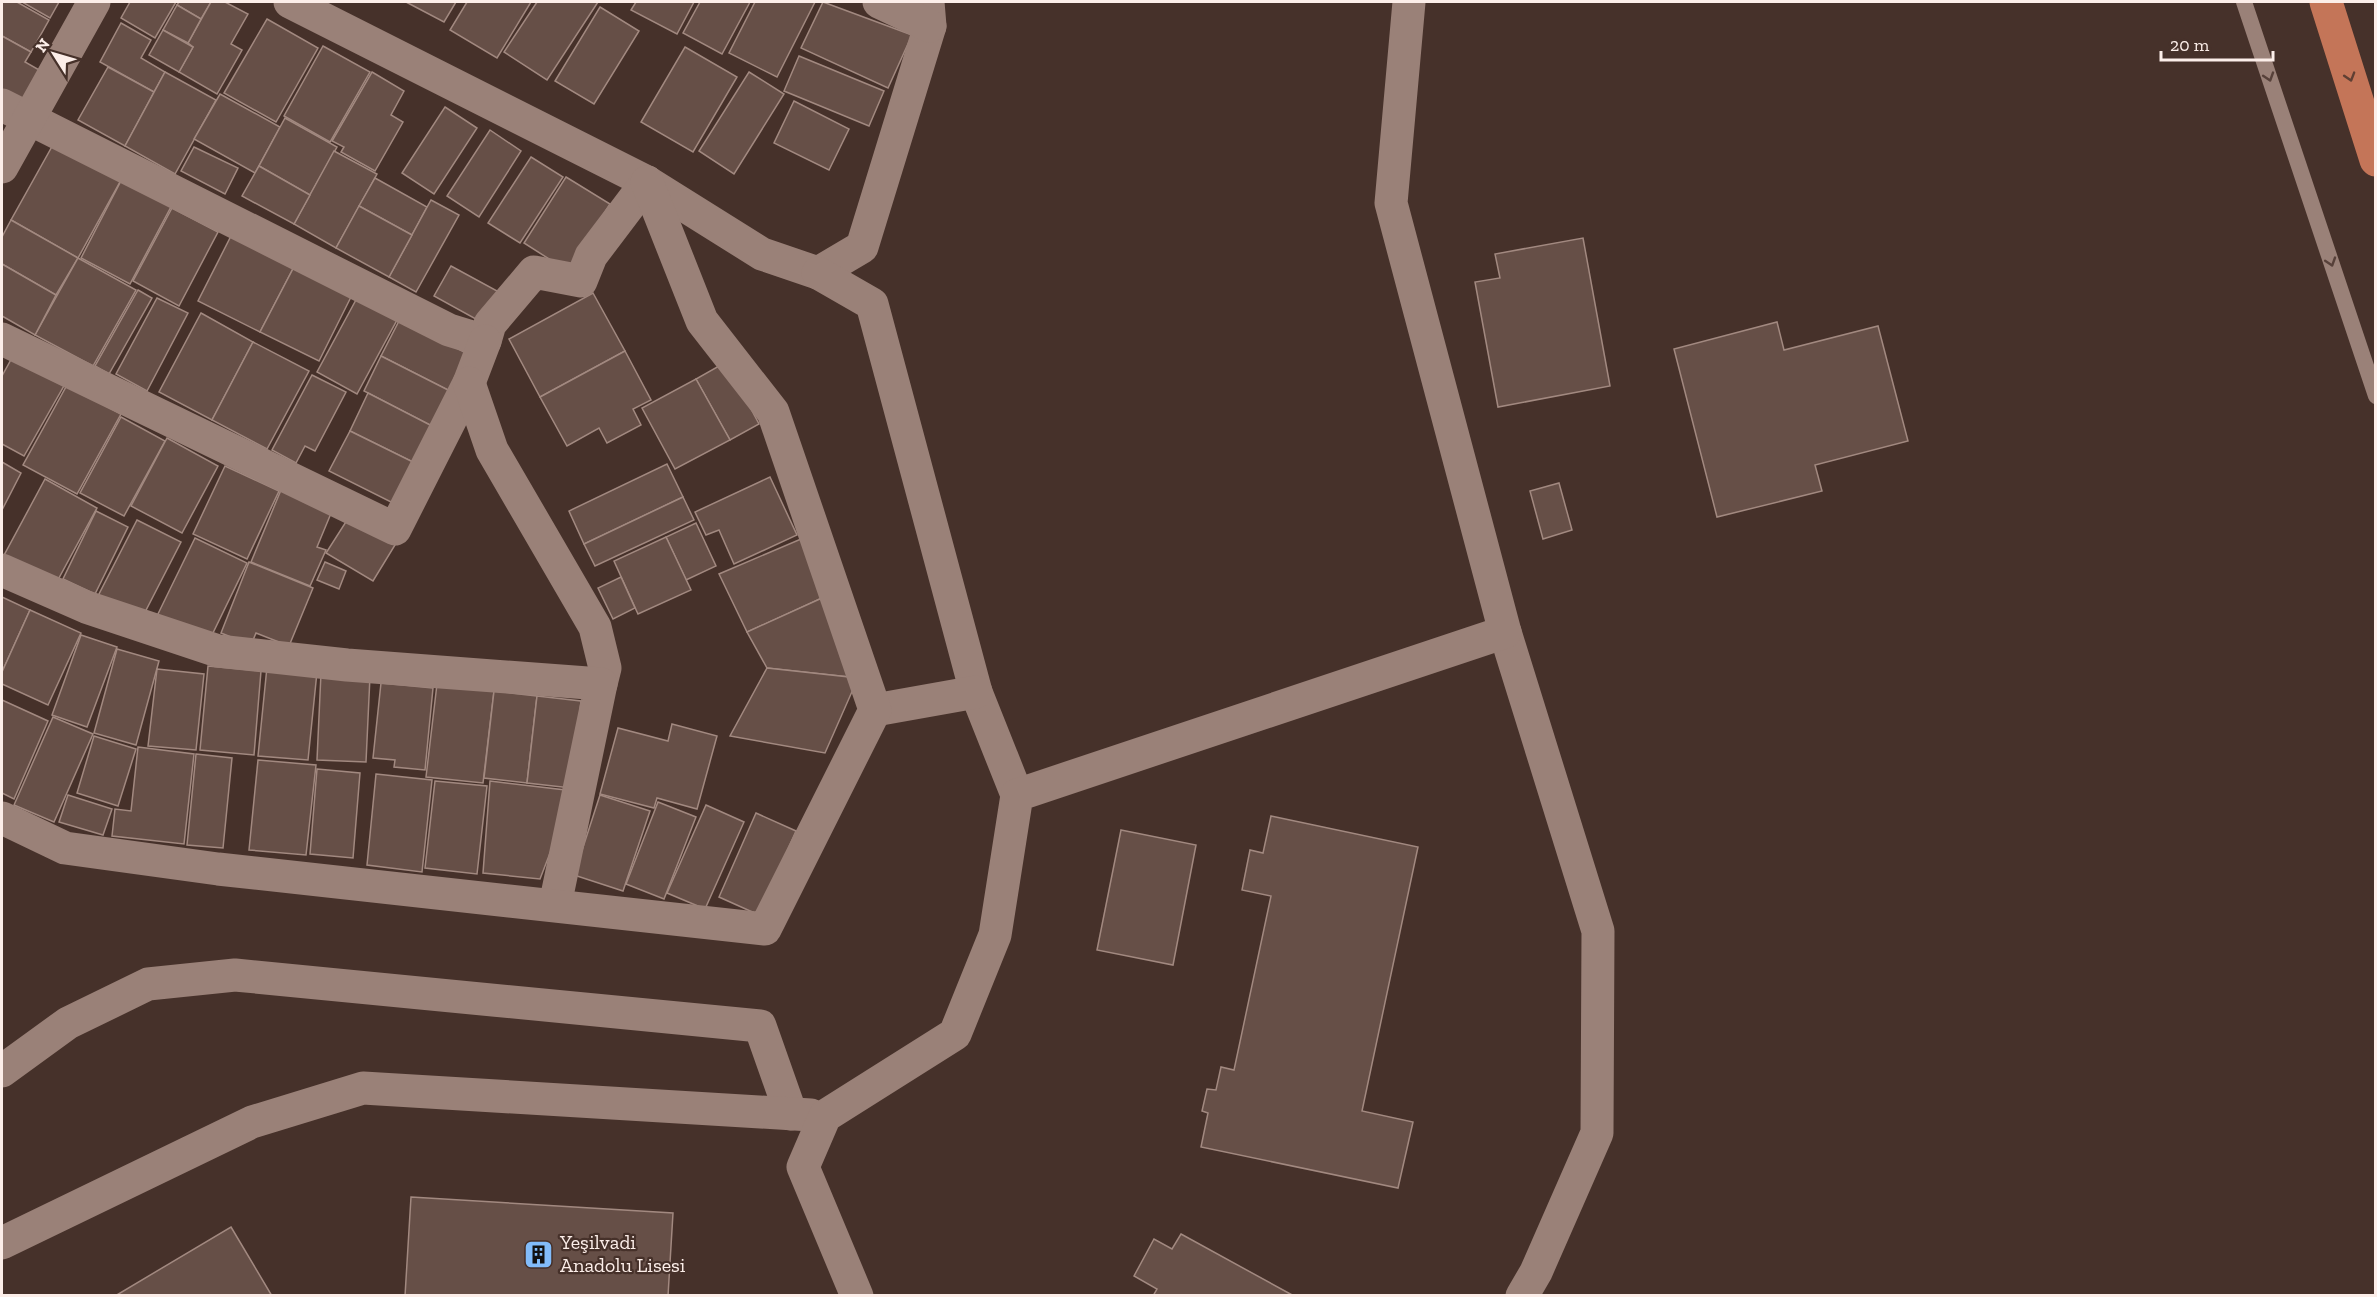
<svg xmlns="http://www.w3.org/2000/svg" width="2377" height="1297" font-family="'Zilla Slab',serif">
<rect width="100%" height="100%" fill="#46312a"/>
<g fill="#664f47" stroke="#a28980" stroke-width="1.5">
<polygon points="2,2 17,2 49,20 31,52 2,36"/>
<polygon points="22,2 59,2 50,18"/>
<polygon points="130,2 176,2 155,38 121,18"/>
<polygon points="179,2 211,2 201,19 177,5"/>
<polygon points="211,2 225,2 248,14 231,44 242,50 217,94 179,72 193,47 188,43"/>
<polygon points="406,2 456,2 444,22"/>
<polygon points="467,2 531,2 497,58 450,30"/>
<polygon points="537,2 598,2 547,80 504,52"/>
<polygon points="636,2 694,2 677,34 631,10"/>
<polygon points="700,2 750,2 722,54 683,33"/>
<polygon points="755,2 815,2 777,77 729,53"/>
<polygon points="823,2 912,35 888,88 801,48"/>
<polygon points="177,5 201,19 188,43 163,30"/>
<polygon points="600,7 639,31 594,104 555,81"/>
<polygon points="267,19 318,48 276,122 224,93"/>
<polygon points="121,23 151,40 141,58 165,72 154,92 100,62"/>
<polygon points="163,30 193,47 179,72 149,55"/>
<polygon points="2,36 31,52 25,62 41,71 22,104 2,92"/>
<polygon points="323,46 370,72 330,142 284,116"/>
<polygon points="685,47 737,77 693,152 641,122"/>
<polygon points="799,56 884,91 869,126 784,91"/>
<polygon points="108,67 154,92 125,146 78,120"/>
<polygon points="165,72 216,100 175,174 125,146"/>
<polygon points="372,72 404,91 391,115 403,122 375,171 341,152 344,147 332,141"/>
<polygon points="749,72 784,94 734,174 699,151"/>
<polygon points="220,94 280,127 255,173 194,139"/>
<polygon points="794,101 849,129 829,170 774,143"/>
<polygon points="445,107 477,128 434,194 402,173"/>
<polygon points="285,118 337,147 310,195 259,166"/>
<polygon points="490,130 521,151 479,217 447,196"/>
<polygon points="54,143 121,180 78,258 11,220"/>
<polygon points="194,147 238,168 225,194 181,171"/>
<polygon points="334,151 377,174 336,248 294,224"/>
<polygon points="531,157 563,177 520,243 488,223"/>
<polygon points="259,166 310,195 294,224 242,196"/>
<polygon points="123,177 173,203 130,284 81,258"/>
<polygon points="566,177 610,204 568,271 524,243"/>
<polygon points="375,178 427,207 412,235 359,206"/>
<polygon points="431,200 459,215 416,292 389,277"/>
<polygon points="359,206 412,235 389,277 336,248"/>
<polygon points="172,208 218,232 179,306 133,281"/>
<polygon points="11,220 78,258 56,295 2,264 2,237"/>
<polygon points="233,232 296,263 260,332 198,301"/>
<polygon points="1583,238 1610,386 1498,407 1475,282 1500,278 1495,254"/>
<polygon points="78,258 136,290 93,366 35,335"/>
<polygon points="296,263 356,287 319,361 260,332"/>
<polygon points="2,264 56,295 35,335 2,316"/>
<polygon points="451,266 499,292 483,323 434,296"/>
<polygon points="138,290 152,298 109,374 95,366"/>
<polygon points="593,293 625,351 540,397 509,339"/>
<polygon points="157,298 188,313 147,391 116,374"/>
<polygon points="357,298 397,320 357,394 317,372"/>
<polygon points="201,313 253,342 212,420 159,392"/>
<polygon points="400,319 470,355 452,392 381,356"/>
<polygon points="1777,322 1784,350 1878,326 1908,441 1815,465 1822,491 1717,517 1674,349"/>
<polygon points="253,342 309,371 267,449 212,420"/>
<polygon points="625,351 651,400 633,409 641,425 607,443 599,428 567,446 540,397"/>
<polygon points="13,356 65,384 24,456 2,444 2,376"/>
<polygon points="381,356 452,392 434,427 364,391"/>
<polygon points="726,362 759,424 730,440 696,379"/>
<polygon points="312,375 346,392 315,451 305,446 296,463 272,450"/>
<polygon points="696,379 730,440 675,469 642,408"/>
<polygon points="67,385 121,414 77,494 23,465"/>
<polygon points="368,393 434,427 415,463 350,431"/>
<polygon points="121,417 165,441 124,516 80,493"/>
<polygon points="350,431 415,463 395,504 329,471"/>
<polygon points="167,438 218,466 182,533 131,506"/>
<polygon points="2,462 21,473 2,510"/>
<polygon points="667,464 683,497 584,544 569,511"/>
<polygon points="225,466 279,491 247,559 193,534"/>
<polygon points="770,477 797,535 734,564 719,530 706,535 695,512"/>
<polygon points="45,479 97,508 54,587 2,559"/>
<polygon points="1559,483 1572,530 1543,539 1530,491"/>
<polygon points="281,490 332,511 317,547 326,550 310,586 251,562"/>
<polygon points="683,497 694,520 595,566 584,544"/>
<polygon points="96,511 128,527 95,594 63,579"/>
<polygon points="349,517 395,545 373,581 326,553"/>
<polygon points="137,520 181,542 142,618 98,596"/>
<polygon points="696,523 716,566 686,580 666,537"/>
<polygon points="666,537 691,590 638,614 614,561"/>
<polygon points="195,538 247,563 209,641 155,620"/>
<polygon points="801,539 822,598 747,632 719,574"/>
<polygon points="249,562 313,588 289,646 256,633 251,645 221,633"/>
<polygon points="325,562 346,571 339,589 317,580"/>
<polygon points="621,577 635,608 613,619 598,588"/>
<polygon points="2,597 30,610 2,672"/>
<polygon points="822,598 858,678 767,668 747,632"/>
<polygon points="30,610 81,633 48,705 2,684 2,672"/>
<polygon points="81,635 117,647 87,727 52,715"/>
<polygon points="117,649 159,661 136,745 94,733"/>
<polygon points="208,666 261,671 254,755 200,750"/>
<polygon points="267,667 317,672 308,760 258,756"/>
<polygon points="767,668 858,678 825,753 730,736"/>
<polygon points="157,669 204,674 196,750 148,746"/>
<polygon points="321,673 370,676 366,762 317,760"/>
<polygon points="381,683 433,688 425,770 394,767 395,760 373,758"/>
<polygon points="437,684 494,691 483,783 426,777"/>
<polygon points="494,691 537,696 527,783 484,778"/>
<polygon points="537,696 581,701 571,788 527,783"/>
<polygon points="2,700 48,721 14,799 2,793"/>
<polygon points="53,717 93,734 54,822 14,805"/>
<polygon points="672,724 717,736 697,809 657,798 654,808 600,794 618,728 668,741"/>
<polygon points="94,736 136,749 118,806 77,793"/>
<polygon points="138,747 194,754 184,844 112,836 115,809 131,811"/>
<polygon points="196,754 232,758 223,848 187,845"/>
<polygon points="258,760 316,765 306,855 249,850"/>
<polygon points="317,769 360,773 353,858 310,854"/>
<polygon points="376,774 432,780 422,872 367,865"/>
<polygon points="435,781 487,786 477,874 425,868"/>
<polygon points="490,781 574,791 540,879 483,873"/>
<polygon points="68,795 112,809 103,835 59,822"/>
<polygon points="600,795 650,811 623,891 574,875"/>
<polygon points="658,802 696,817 664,899 626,884"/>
<polygon points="706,805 744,822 705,909 667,893"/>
<polygon points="756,813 796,831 759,915 719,897"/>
<polygon points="1271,816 1418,847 1362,1111 1413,1122 1398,1188 1201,1147 1208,1113 1202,1111 1207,1089 1216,1090 1221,1067 1234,1070 1271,896 1242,890 1250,850 1263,853"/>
<polygon points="1121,830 1196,845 1173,965 1097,950"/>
<polygon points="411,1197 673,1213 668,1296 405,1296"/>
<polygon points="231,1227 272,1296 115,1296"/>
<polygon points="1181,1234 1294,1296 1153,1296 1157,1289 1134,1276 1154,1239 1172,1249"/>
</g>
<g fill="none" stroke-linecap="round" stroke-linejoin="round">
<polyline stroke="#9a8178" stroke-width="16" points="2244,2 2376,396"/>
<g stroke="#9a8178" stroke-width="33">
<polyline points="290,2 647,182 762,254 818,273 862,247 930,26 928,2"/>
<polyline points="879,2 930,26"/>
<polyline points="2,105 449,330 485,341 490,324 534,272 581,281 591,256 647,182"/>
<polyline points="2,167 94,2"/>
<polyline points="818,273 872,304 976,692 1017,795"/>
<polyline points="2,339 395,529 469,383 485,341"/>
<polyline points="469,383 492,450 595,627 605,668 601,684"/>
<polyline points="2,570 86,607 218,651 347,665 601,684 555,905"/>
<polyline points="1505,632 1598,931 1597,1133 1536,1272 1522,1296"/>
<polyline points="875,710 976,692"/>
<polyline points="2,818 65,848 218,869 765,929 875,710 773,412 702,321 647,182"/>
<polyline points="2,1071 68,1023 148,984 235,975 760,1026 791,1114"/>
<polyline points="2,1243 252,1122 363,1088 811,1115"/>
<polyline points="857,1296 803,1167 825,1116 955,1034 995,935 1017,795 1505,632 1391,203 1409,2"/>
</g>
<polyline stroke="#c47558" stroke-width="33" points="2326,2 2376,160"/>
</g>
<defs><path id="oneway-chevron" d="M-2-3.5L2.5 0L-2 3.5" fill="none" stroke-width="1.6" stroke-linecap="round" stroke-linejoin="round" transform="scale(1.5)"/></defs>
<g stroke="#57413a">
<use href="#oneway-chevron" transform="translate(2269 77) rotate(72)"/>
<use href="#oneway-chevron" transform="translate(2331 262) rotate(72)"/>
</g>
<use stroke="#5f3f33" href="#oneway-chevron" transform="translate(2350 77) rotate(73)"/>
<defs>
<symbol id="building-square" viewBox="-11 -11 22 22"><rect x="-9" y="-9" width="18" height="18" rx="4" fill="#82bcfa" stroke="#46312a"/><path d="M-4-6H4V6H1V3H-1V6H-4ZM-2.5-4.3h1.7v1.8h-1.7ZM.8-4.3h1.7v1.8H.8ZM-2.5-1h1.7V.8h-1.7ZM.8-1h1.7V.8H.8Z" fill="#111"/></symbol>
</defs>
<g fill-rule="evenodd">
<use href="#building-square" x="522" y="1238" width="33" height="33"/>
</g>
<g text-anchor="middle" stroke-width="4.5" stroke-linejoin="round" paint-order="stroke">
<g font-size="20" fill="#fceee9" stroke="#46312a" text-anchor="start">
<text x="560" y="1249">Yeşilvadi<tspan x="560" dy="23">Anadolu Lisesi</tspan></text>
</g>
</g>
<rect width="2377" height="1297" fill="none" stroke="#fceee9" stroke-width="6"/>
<g transform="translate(54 54) rotate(307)" stroke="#46312a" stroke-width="4.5" paint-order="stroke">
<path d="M0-4.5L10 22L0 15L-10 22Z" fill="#fceee9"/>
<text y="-9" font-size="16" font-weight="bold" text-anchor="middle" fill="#fceee9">N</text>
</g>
<path d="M2161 51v9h112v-9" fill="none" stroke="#fceee9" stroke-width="3"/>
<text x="2170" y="51" font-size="18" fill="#fceee9" stroke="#46312a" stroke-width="4.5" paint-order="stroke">20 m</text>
</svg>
